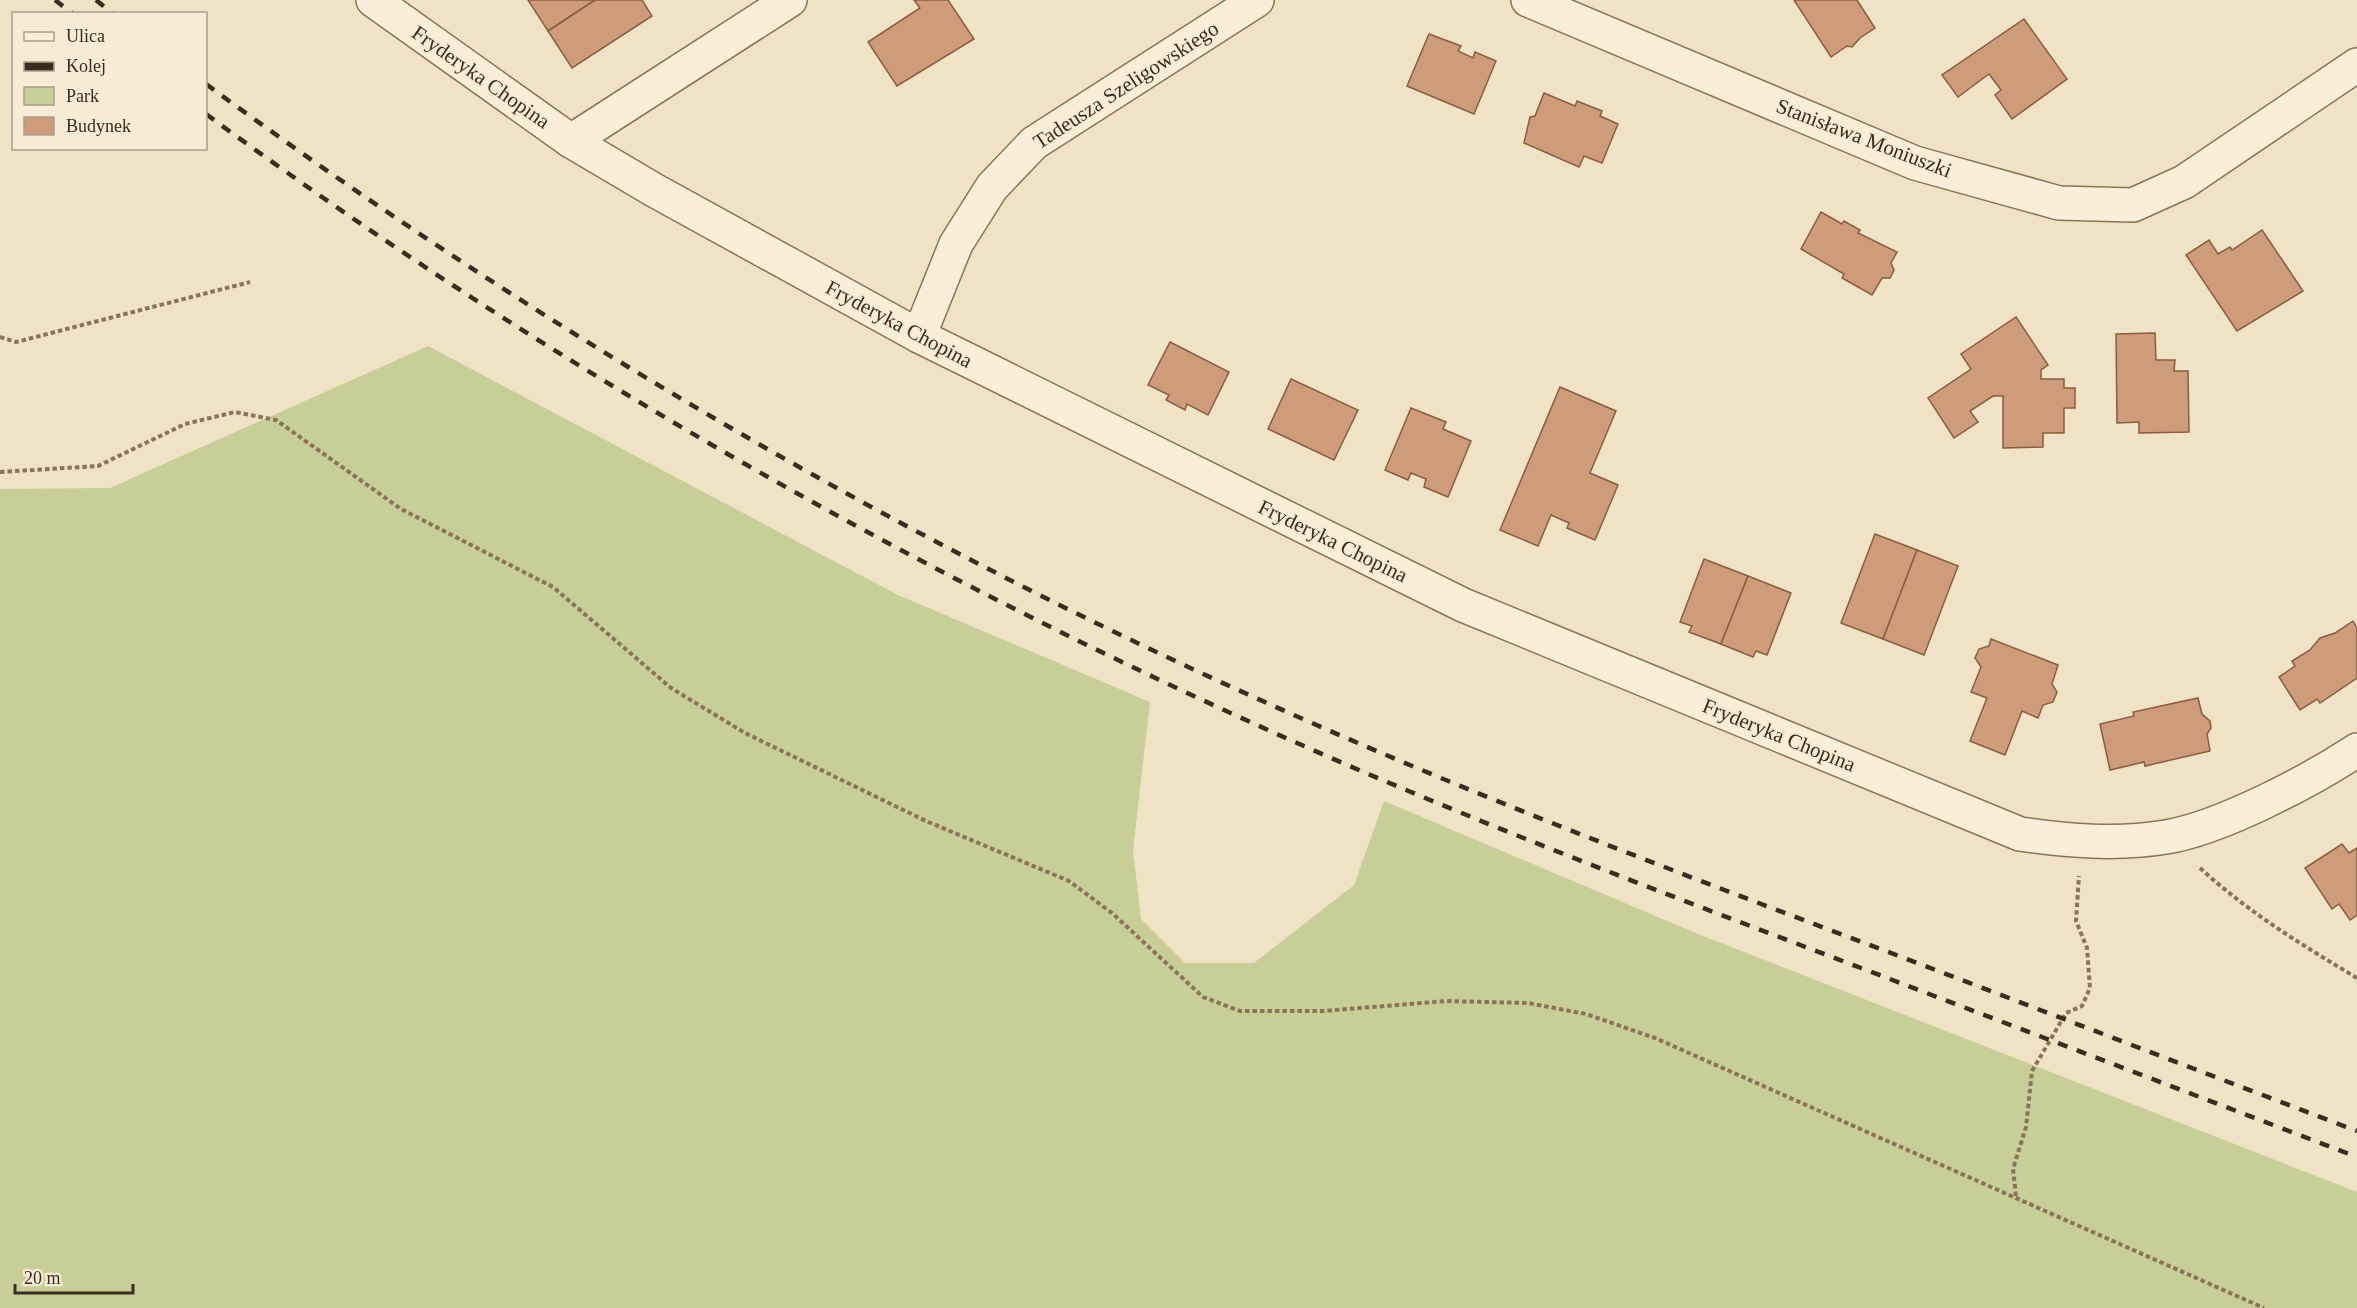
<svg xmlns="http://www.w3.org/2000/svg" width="2357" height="1308" font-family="Georgia,serif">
<rect width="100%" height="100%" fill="#efe2c5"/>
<polygon fill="#c8ce98" points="428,346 898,595 1150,702 1133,850 1141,919 1185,963 1254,963 1354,885 1384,801 1698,934 2357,1192 2357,1308 0,1308 0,489 110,488"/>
<g fill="#ce9c7a" stroke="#8a5c40" stroke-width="1.5">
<polygon points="528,0 595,0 548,31"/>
<polygon points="595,0 642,0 652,16 572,68 548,31"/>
<polygon points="914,0 948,0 974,39 897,86 868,42 920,8"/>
<polygon points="1794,0 1857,0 1875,28 1860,38 1852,47 1847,46 1831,57"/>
<polygon points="2024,19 2067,79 2012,119 1995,95 2001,90 1989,74 1958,97 1942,75"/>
<polygon points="1429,34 1461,46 1458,51 1473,58 1475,52 1496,61 1474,114 1407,86"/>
<polygon points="1544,93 1575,106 1577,101 1602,111 1600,116 1618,124 1602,163 1584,156 1579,167 1524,143 1530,117 1535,116"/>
<polygon points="1821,212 1842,224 1844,221 1860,230 1858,233 1897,252 1891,263 1894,270 1890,278 1882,278 1872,295 1842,278 1844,274 1801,249"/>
<polygon points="2262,230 2303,291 2237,331 2186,255 2209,240 2218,254 2230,247 2232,250"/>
<polygon points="2016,317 2048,365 2041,370 2041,379 2064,379 2064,388 2075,388 2075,408 2064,408 2064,433 2043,433 2043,447 2003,448 2003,396 1993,396 1970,411 1978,422 1954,438 1928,398 1971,369 1961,354"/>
<polygon points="2155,333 2156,360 2175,360 2174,371 2188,371 2189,432 2139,433 2139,422 2117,423 2116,334"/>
<polygon points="1170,342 1229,372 1208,415 1187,404 1185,410 1166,400 1169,395 1148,385"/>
<polygon points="1291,379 1358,410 1334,460 1268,429"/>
<polygon points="1560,387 1616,411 1590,473 1618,485 1595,540 1567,528 1569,523 1551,515 1538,546 1500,530"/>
<polygon points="1411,408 1446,422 1443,429 1471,441 1448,497 1424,487 1426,479 1411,473 1408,480 1385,470"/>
<polygon points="1875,534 1917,550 1883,639 1841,623"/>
<polygon points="1917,550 1958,566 1924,655 1883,639"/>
<polygon points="1704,559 1748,576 1721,644 1689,632 1692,626 1680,622"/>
<polygon points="1748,576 1791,593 1767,655 1756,651 1753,657 1721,644"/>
<polygon points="2353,621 2357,628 2357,678 2320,703 2317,699 2300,710 2279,677 2295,666 2292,661 2310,650 2320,638 2335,633"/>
<polygon points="1991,639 2058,665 2052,684 2057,692 2053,702 2043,705 2038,718 2022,711 2005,755 1970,741 1987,698 1971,692 1981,667 1975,658 1979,649 1989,646"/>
<polygon points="2198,698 2202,714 2210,721 2211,728 2207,734 2210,751 2145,766 2144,762 2110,770 2100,724 2134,716 2133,712"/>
<polygon points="2342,844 2349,853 2357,848 2357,915 2350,920 2339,904 2332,909 2305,868"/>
</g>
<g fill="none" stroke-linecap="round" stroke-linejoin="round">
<defs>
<g id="minor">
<path d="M 373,0 L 571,141 L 654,190 L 919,336 L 1463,605 L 2020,834 C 2068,841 2117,845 2166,837 C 2221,828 2310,781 2357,750"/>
<polyline points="1528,0 1915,163 2059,203 2133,205 2184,182 2357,65"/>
<polyline points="571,141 790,0"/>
<polyline points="919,336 956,244 992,187 1034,143 1257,0"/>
</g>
</defs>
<use href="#minor" stroke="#8a735a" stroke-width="36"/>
<g stroke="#8a735a" stroke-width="4" stroke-dasharray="4.5 3" stroke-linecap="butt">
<polyline points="0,337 16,342 250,282"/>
<polyline points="0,472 98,466 185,424 235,412 276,420 401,509 553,587 671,688 745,733 926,821 1069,881 1112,913 1203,997 1240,1011 1323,1011 1446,1001 1528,1003 1586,1014 1655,1038 2264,1308"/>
<path d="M 2200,868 C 2248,912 2302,945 2357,978"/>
<polyline points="2016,1196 2013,1169 2026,1127 2032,1071 2066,1013 2082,1006 2090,988 2087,948 2076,921 2079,876"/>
</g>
<use href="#minor" stroke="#f9efd8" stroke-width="33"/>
<g stroke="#3a2c1f" stroke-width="4.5" stroke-dasharray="10 10" stroke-linecap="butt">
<polyline points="55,0 73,14"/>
<polyline points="96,0 113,14"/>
<path d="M 206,84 C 535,326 894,536 1267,703 C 1469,794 1676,872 1883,950 C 2041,1010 2199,1071 2357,1131"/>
<path d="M 206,114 C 532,354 888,558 1257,725 C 1455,815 1658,891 1861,968 C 2026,1031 2192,1094 2357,1157"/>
</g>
</g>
<g text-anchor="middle" stroke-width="4.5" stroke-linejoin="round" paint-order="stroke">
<g font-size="21" fill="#3a2c1f" stroke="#f6ecd5">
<text transform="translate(481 77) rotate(35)" y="7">Fryderyka Chopina</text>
<text transform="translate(1126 85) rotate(-33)" y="7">Tadeusza Szeligowskiego</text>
<text transform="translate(1864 138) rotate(21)" y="7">Stanisława Moniuszki</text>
<text transform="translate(899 324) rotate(28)" y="7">Fryderyka Chopina</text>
<text transform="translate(1333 541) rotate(26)" y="7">Fryderyka Chopina</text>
<text transform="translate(1779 735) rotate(22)" y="7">Fryderyka Chopina</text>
</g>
</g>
<rect x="12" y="12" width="195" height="138" fill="#f6ecd5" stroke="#ab9f8c" stroke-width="1.5"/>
<rect x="24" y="32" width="30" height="9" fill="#f9efd8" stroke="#ab9f8c" stroke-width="1.5"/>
<text x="66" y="42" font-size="18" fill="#3a2c1f">Ulica</text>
<rect x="24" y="62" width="30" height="9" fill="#3a2c1f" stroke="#ab9f8c" stroke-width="1.5"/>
<text x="66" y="72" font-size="18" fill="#3a2c1f">Kolej</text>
<rect x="24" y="87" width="30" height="18" fill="#c8ce98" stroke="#ab9f8c" stroke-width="1.5"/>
<text x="66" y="102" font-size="18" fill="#3a2c1f">Park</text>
<rect x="24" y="117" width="30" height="18" fill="#ce9c7a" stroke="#ab9f8c" stroke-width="1.5"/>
<text x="66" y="132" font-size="18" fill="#3a2c1f">Budynek</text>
<path d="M15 1284v9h118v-9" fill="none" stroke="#3a2c1f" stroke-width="3"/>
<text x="24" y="1284" font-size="18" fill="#3a2c1f" stroke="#f6ecd5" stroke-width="4.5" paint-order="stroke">20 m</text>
</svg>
